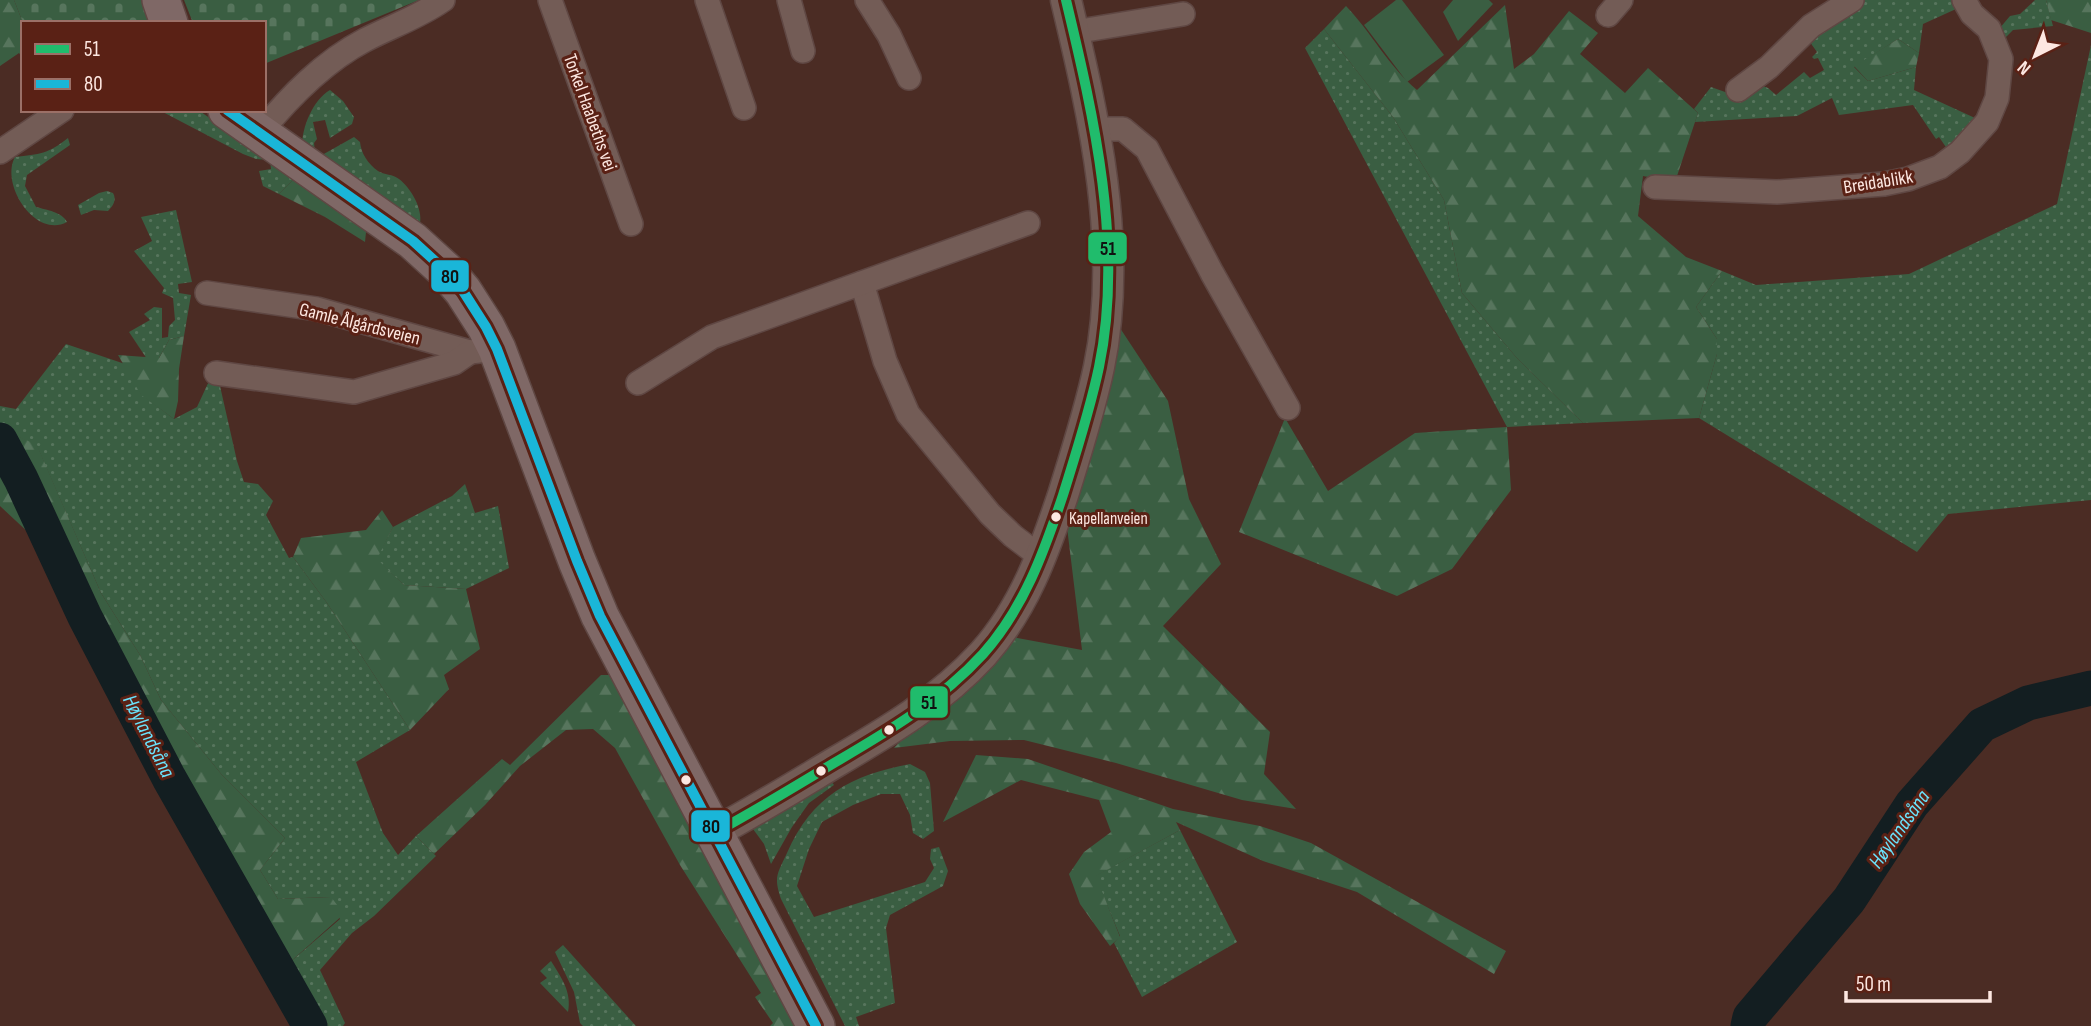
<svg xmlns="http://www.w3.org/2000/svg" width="2091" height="1026" font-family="'Sofia Sans Condensed',sans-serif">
<defs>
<pattern id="grass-dots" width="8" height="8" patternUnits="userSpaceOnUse" patternTransform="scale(1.75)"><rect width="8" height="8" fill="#3a5e42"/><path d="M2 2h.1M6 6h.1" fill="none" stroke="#57755d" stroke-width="1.8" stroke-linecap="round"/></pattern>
<pattern id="forest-firs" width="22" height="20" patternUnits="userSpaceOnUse" patternTransform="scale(1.75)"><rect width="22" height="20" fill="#3a5e42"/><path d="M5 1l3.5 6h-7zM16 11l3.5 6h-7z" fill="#57755d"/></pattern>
<pattern id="cemetery-stones" width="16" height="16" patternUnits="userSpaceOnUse" patternTransform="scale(1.75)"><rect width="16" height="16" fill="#3a5e42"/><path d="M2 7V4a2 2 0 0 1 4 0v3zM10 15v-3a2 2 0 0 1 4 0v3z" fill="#57755d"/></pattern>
</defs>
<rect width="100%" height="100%" fill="#4b2c24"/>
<g fill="url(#grass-dots)">
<polygon points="1860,0 1954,0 1956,9 1923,24 1919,53 1898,39 1854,67 1868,81 1916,67 1914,90 1975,118 1950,153 1939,137 1936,139 1913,105 1839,115 1832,98 1797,116 1695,122 1698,113 1694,109 1711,87 1742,98 1758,84 1768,88 1776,95 1804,72 1810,78 1824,70 1818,58 1814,59 1812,57 1817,52 1807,38"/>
<polygon points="2035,0 2046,0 2053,26 2013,30 2002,41 1999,29 2010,16 2020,14"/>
<polygon points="1324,29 1393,117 1444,200 1462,293 1516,357 1583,423 1507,427 1305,48"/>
<polygon points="2091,45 2091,500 1948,514 1917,552 1699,418 1717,354 1717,339 1696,307 1722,271 1756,285 1909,274 2057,204"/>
<path d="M 330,90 L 343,101 L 354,117 L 352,124 L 330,138 L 325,120 L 313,122 L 317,139 L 314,143 L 315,152 L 322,155 L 354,137 L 360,142 C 361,153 368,164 378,171 C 384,175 393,174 399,179 C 411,188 423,209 420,224 L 302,146 C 302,127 313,100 330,90 Z"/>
<polygon points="159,110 198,110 296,177 279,194 263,186 259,171 271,169 270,160 256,159 243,154"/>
<path d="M 68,138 L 70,145 L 27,175 L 25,186 L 36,207 C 47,210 62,212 67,222 C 35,239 0,184 15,157 C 40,154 48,154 68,138 Z"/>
<path d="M 107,191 L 113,193 C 117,200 113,206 108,211 L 94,210 L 81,215 L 78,205 L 99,193 Z"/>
<polygon points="176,210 192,282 178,284 179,293 191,295 184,336 169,340 159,358 147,359 129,332 150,320 144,314 154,307 162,308 162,338 168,337 169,326 175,320 173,298 162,293 164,288 134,251 152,241 141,217"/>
<polygon points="66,344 125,364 141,394 174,419 197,407 210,379 220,386 237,461 244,482 258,484 273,501 266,515 289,558 293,557 327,603 410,730 356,762 383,833 398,855 416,836 436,856 374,916 352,933 320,970 345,1023 343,1026 329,1026 289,963 340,919 330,897 278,899 260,870 285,838 222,775 161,700 140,655 101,593 37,446 3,429 0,425 0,406 16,409"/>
<polygon points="465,484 475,513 498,506 509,568 466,589 404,585 376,559 393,527 452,496"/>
<path d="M 910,764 L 925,772 L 930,783 L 934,831 L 923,839 L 913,833 L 910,815 L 900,794 L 881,794 L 853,805 L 822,822 L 809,849 L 797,886 L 814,917 L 925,882 L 934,868 L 930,859 L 931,849 L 939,847 L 948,871 L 943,886 L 890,915 L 886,928 L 895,1003 L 856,1017 L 859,1026 L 845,1026 L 781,899 C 773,876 778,873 787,853 C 812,796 851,775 910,764 Z"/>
<polygon points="831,781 834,785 809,803 792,827 771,864 764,844 753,829 783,808"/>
<polygon points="1180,830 1237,942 1142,997 1114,943 1120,936 1095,876"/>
<polygon points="563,945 636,1026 583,1026 580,1023 574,992 555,952"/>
<path d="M 551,961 C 561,977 572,992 568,1012 L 540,983 L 547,978 L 540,971 Z"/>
</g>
<g fill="url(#forest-firs)">
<polygon points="0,0 14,0 23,23 23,58 19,53 0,66"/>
<polygon points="2046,0 2091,0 2091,33 2051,20"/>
<path d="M 1505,5 L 1514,69 L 1534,54 L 1569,11 L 1598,33 L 1580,54 L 1625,93 L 1648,68 L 1698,113 L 1675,182 L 1643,176 L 1638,216 L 1686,257 L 1722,271 L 1696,307 L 1717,339 L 1717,354 L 1699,418 L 1583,423 L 1516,357 L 1462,293 L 1444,200 L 1393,117 L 1324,29 L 1346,6 C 1371,32 1389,67 1417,90 Z"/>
<polygon points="1898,39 1919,53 1916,67 1868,81 1854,66"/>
<polygon points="296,177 367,222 365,242 325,217 279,194"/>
<polygon points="1118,325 1168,401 1189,499 1221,564 1163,626 1270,732 1264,774 1296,809 1242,800 1116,763 1024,740 950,741 894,748 917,724 1012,637 1082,650 1066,519"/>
<polygon points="184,336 179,369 178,401 174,419 141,395 118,355 159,358 169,340"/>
<polygon points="1285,418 1328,491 1415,433 1507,427 1511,490 1452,569 1397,596 1239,532"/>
<polygon points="0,425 3,429 37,445 101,593 140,655 161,700 222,775 285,838 260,870 278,899 331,897 344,914 289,963 329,1026 298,1026 31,535 0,506"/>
<polygon points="382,510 393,527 377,559 404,585 466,589 480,649 444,675 449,689 410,730 327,603 293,557 301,538 366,530"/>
<polygon points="601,675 609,675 802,1026 770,1026 773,1023 755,997 761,993 680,865 615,748 593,729 566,730 520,766 485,805 434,854 416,836 502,759 510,765"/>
<polygon points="976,755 1028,759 1173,809 1260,826 1311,843 1506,951 1494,974 1357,892 1263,861 1176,822 1180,830 1096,876 1120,937 1110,946 1080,904 1069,874 1084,852 1111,832 1099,800 1021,780 943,822"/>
</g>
<g fill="url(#cemetery-stones)">
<polygon points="14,0 148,0 152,23 23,23"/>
<polygon points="184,0 419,0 264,64 264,23 193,23"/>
</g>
<g fill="#3a5e42">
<polygon points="1396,0 1402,0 1444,55 1407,82 1364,25"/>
<polygon points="1453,0 1489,0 1493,4 1458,41 1443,12"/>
</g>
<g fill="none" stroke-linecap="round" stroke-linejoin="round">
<g stroke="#131e21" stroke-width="35">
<polyline points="0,440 21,479 85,617 169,778 310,1026"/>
<polyline points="1748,1026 1750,1017 1849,900 1912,804 1982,725 2028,703 2091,688"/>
</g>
<defs>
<g id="minor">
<polyline points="550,0 631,224"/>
<polyline points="707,0 744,108"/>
<polyline points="789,0 803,51"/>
<polyline points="867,0 889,35 909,78"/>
<polyline points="1608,15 1621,0"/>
<polyline points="1074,32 1183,14"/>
<polyline points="1738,90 1769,67 1811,26 1852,0"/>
<polyline points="1093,129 1123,129 1147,149 1212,273 1288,408"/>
<path d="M 259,134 C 289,97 323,62 365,40 C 392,26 419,17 443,0"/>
<polyline points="0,152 62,110"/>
<polyline points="1655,187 1777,192 1884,184 1908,179 1940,167 1960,152 1987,122 1997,98 2001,59 1989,29 1972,14 1964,0"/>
<polyline points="862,283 885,361 908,414 990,514 1013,536 1042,558"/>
<polyline points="207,293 317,309 470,352 497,349"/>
<polyline points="216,373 354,392 454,363 470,352"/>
<polyline points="638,383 712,337 1028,223"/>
</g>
<path id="tertiary" d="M 714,833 C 755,811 794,787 834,763 C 887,732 940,701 983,654 C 1024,608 1044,552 1063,495 C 1076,453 1090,410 1099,367 C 1124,247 1094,117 1066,0"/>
<g id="primary">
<polyline points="161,0 169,23"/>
<polyline points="227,110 413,241 446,271 463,291 486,327 497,349 577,561 600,616 816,1026"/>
</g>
</defs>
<use href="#minor" stroke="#5f4743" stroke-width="26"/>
<use href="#tertiary" stroke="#5f4743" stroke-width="33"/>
<use href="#primary" stroke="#5f4743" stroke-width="40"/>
<use href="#minor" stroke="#735c56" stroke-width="23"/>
<use href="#tertiary" stroke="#735c56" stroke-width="30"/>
<use href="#primary" stroke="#7f6866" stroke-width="37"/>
<defs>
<path id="bus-1" d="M 714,833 C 755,811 794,787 834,763 C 887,732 940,701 983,654 C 1024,608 1044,552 1063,495 C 1076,453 1090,410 1099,367 C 1124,247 1094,117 1066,0"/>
<polyline id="bus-2" points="227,110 413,241 446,271 463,291 486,327 497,349 577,561 600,616 816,1026"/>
</defs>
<use href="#bus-1" stroke="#5a2115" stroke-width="16"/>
<use href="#bus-2" stroke="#5a2115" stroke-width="16"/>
<use href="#bus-1" stroke="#20bc6c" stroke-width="10"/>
<use href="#bus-2" stroke="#1ab6d8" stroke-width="10"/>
</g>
<g fill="#fde7e1" stroke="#5a2115" stroke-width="2.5">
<circle cx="1056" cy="517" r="6"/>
<circle cx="889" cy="730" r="6"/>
<circle cx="821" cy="771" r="6"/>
<circle cx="686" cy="780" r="6"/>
</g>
<g text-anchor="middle" stroke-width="6" stroke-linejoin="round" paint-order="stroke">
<g font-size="17" fill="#fde7e1" stroke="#5a2115" text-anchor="start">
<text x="1069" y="524">Kapellanveien</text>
</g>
<g font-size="19" fill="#fde7e1" stroke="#5a2115">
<text transform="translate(591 112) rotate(70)" y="7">Torkel Haabeths vei</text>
<text transform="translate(1878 181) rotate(-9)" y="7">Breidablikk</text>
<text transform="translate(360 323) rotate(14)" y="7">Gamle Ålgårdsveien</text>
</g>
<g font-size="21" font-style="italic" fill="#6ae3fd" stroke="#5a2115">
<text transform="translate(149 736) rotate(63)" y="7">Høylandsåna</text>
<text transform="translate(1899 829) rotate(-55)" y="7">Høylandsåna</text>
</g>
</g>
<g stroke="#5a2115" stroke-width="2.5">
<rect x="1087" y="231" width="41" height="34" rx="7" fill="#20bc6c"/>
<rect x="430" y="259" width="40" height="34" rx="7" fill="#1ab6d8"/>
<rect x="909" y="685" width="40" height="34" rx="7" fill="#20bc6c"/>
<rect x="690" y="809" width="41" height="34" rx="7" fill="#1ab6d8"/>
</g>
<g font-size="19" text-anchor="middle" font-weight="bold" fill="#111">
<text x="1108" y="255">51</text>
<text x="450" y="283">80</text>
<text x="929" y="709">51</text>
<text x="711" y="833">80</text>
</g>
<rect x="21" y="21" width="245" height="91" fill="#5a2115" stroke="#9b7067" stroke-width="2"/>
<rect x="35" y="44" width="35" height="10" fill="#20bc6c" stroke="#9b7067" stroke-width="2"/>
<text x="84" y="56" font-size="21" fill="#fde7e1">51</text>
<rect x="35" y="79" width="35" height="10" fill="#1ab6d8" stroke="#9b7067" stroke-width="2"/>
<text x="84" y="91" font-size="21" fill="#fde7e1">80</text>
<g transform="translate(2035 56) rotate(222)" stroke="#5a2115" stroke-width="5" paint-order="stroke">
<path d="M0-5L12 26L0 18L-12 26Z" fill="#fde7e1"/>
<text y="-10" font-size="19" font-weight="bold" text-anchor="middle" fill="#fde7e1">N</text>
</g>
<path d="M1846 991v10h144v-10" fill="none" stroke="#fde7e1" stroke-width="3.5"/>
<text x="1856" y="991" font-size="21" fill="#fde7e1" stroke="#5a2115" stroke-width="5" paint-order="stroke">50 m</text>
</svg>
